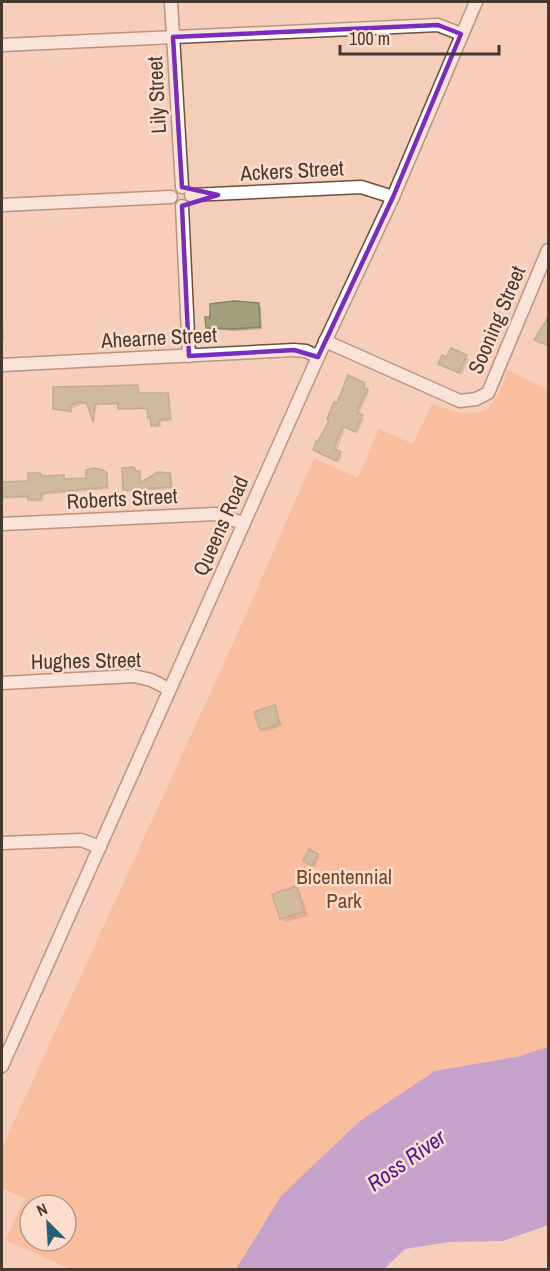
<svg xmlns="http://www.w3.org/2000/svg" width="550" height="1271" font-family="'Archivo Narrow',sans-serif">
<rect width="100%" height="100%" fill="#f5ceb9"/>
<path fill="#faaa7c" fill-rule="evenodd" d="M 508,370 L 548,390 L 548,1047 L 516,1057 L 281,1196 L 236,1269 L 71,1269 L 5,1240 L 25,1199 L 2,1188 L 2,1148 L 236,637 L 314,458 L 358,478 L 379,429 L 413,444 L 432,404 C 478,421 492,418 508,370 ZM 30,1205 L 66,1205 L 66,1241 L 30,1241 Z"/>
<polygon fill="#8970e4" points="548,1047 548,1225 503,1241 449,1242 405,1249 384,1269 236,1269 281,1196 360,1121 435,1071 516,1057"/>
<g fill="#0003">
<polygon points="2,302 4,340 2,341"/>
<polygon points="258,304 261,307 262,329 235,331 210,329 207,327 212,318"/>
<polygon points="451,350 469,359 462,375 440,364 447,358"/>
<polygon points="364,385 369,392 359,415 364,419 358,433 345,428 337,452 342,456 339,462 317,452 315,450 338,406"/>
<polygon points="137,386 140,389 140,395 167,394 170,397 172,421 161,422 161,427 155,428 149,417 149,409 122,410 120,405 97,405 94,422 89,405 84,404 72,408 72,413 58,411 55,409"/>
<polygon points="134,469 141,475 142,484 169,474 172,477 173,489 127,492 124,489"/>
<polygon points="103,471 108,477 109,489 44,495 43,501 32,502 30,498 2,499 2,484 30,482 43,477 88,479"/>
<polygon points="274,707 282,726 264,732 262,729"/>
<polygon points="317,855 319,858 315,867 307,863"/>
<polygon points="296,888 300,892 308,916 285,922 281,918"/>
</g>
<g fill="#a0a27c" stroke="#848661" stroke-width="1.5">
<polygon points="234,301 259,303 260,327 232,329 206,328 205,317 210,317 210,304"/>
<polygon points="549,316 549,346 534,340"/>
<polygon points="451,348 467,355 459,373 438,364 442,355 446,357"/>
<polygon points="348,375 365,383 364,388 368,389 357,412 363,415 355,432 343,426 335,445 335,449 341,452 336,461 313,450 316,441 318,441 329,421 327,419 334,402 337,403"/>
<polygon points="138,385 138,393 168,393 170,419 159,420 159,425 151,426 150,417 148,418 147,408 118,409 118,403 95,404 93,422 87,404 80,402 70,405 71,411 53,409 53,387"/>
<polygon points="134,467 136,471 140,471 140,483 158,472 170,473 171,487 123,490 122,468"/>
<polygon points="94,468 103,470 107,473 107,487 42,493 41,499 28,500 28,496 2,497 2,482 28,481 28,473 40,473 42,476 64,475 64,479 86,478 86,470"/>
<polygon points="275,705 280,724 260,730 254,712"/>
<polygon points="309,849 318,854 312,866 303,861"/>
<polygon points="297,886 304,912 280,919 272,894"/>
</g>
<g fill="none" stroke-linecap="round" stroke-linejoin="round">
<defs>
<g id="minor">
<polyline points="171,2 182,187"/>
<polyline points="2,45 438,25 461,34"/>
<polyline points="191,195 361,187 393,197"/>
<polyline points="2,205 171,197"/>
<polyline points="182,206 189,356"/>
<polyline points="325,341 460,401 476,399 488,393 548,250"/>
<polyline points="2,365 294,350 306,351 318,357"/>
<polyline points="2,524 215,514 243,523"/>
<polyline points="2,683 134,676 151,680 169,689"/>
<polyline points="2,843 81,840 100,847"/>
<polyline points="2,1066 318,357 393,197 476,2"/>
</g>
</defs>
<use href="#minor" stroke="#6f4f3c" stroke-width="15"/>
<use href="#minor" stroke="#fff" stroke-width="12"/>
</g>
<path d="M0 0H550V1271H0ZM 438,25 L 461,34 L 393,197 L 318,357 L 294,350 L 189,356 L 182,206 L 218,195 L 182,187 L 173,37 Z" fill="#f5ceb9" fill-opacity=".55" fill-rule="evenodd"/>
<path fill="none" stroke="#7b2cbf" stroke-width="4.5" stroke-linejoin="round" d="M 438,25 L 461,34 L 393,197 L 318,357 L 294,350 L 189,356 L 182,206 L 218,195 L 182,187 L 173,37 Z"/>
<g text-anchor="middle" stroke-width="5" stroke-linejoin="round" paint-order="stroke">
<g font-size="21" fill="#483930" stroke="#fdddcc">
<text transform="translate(157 95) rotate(-93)" y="7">Lily Street</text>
<text transform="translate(292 171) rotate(-3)" y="7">Ackers Street</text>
<text transform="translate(497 320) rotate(-67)" y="7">Sooning Street</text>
<text transform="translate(159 338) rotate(-3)" y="7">Ahearne Street</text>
<text transform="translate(122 499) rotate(-3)" y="7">Roberts Street</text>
<text transform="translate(221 526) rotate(-66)" y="7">Queens Road</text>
<text transform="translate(86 661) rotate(-1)" y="7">Hughes Street</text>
</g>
<g font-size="21" fill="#754528" stroke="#fdddcc">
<text x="344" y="884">Bicentennial<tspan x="344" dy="24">Park</tspan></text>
</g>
<g font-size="22" font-style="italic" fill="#4a14a1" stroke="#fdddcc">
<text transform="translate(406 1160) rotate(-35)" y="8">Ross River</text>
</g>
</g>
<rect width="550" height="1271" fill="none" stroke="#483930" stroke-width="6"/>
<g transform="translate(48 1223) rotate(336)"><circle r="28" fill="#fdddcc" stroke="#b59b8e" stroke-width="1.5"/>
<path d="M0-4.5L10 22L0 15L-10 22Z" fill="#265f78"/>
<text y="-9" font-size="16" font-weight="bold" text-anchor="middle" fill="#483930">N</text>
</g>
<path d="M340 45v9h159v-9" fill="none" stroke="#483930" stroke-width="3"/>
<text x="349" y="45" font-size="18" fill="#483930" stroke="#fdddcc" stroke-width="4.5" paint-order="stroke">100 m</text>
</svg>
